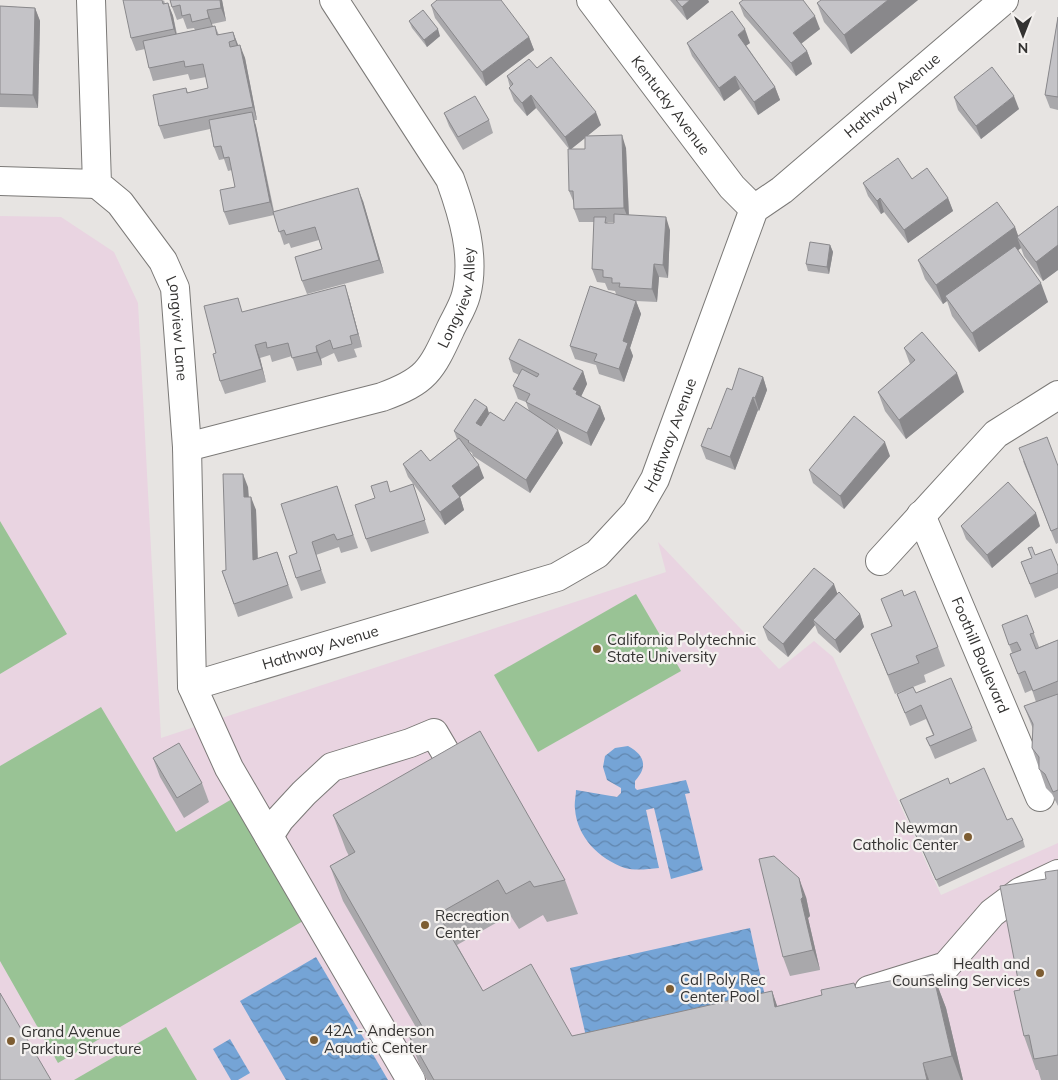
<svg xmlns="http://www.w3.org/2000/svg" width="1058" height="1080" font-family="Mulish,sans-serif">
<defs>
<pattern id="water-waves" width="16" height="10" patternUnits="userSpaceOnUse" patternTransform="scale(1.25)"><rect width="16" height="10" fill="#75a4d6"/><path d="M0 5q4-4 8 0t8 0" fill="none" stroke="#6186ae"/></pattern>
</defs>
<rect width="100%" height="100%" fill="#e7e4e2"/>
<polygon fill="#e9d4e1" points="0,216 61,217 114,252 138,303 161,738 666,572 658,542 779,669 814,641 833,657 941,895 1058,843 1058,1080 0,1080"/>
<g fill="#99c395">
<polygon points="0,521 67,634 0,674"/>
<polygon points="636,594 681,671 538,752 494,675"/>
<polygon points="101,707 176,832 232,799 303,921 58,1063 0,961 0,766"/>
<polygon points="166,1027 197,1080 74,1080"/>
</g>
<g fill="url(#water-waves)">
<path d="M 628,746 C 645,755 648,767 635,781 L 635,788 L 637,790 L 686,780 L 690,793 L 685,794 L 703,870 L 671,879 L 654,808 L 646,810 L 659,868 C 648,869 636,871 625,868 C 599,859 577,837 575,809 C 574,803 576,796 576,790 L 617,797 L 621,793 L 621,788 L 607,780 L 603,767 L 605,756 L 615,748 Z"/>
<polygon points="750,928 768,1010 589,1049 570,968"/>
<polygon points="316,957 388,1080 286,1080 240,1001"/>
<polygon points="230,1039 250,1073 238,1080 231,1080 213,1049"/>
</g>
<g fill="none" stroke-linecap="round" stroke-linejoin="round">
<defs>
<g id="minor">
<path id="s1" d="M 91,0 L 97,184 L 120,203 L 163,261 L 175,288 L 187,447 L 192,686 L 229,768 L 411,1080"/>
<path id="s2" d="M 591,0 L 732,187 L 754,209"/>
<polyline points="0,181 97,184"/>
<path id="s3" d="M 187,447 L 382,397 C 426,381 431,371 450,330 C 455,319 463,307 466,295 C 476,257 463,215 450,179 L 334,0"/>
<path id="s4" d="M 921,515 L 1040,797"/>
<polyline points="880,561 996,434 1058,395"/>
<path id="s5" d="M 192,686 L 557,577 L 597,554 L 636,512 L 655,479 L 754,209 L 782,190 L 1004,0"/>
<polyline points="269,836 280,819 304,793 332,767 410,743 434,733 460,777"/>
<polyline points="869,990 946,966 992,913 1020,892 1058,874"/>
</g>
</defs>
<use href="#minor" stroke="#7b7977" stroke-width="30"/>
<use href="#minor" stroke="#fff" stroke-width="28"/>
</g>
<g fill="#a9a8ab" fill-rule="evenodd">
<polygon points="164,0 165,4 168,3 173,16 177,34 195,30 194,28 187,29 183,18 177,20 172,7 170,0 222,0 226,21 212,24 213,27 215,26 219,35 233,32 238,45 245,58 257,120 254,120 256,126 274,211 363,201 384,273 307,294 302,281 322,249 319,240 291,248 289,243 284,245 274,215 229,225 224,212 235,187 232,170 228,171 224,159 219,160 214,147 210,129 164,139 159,126 186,88 188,93 208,88 206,77 190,80 188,74 153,81 149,68 145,49 136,51 131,38"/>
<polygon points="670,0 708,0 709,2 687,20"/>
<polygon points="918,0 851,54 824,22 817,3"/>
<polygon points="739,3 820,29 801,44 807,51 812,64 796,76 744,16"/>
<polygon points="431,5 529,37 534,50 486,86 435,18"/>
<polygon points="0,6 35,8 40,21 38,108 0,107"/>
<polygon points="1058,17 1058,110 1050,108 1045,95"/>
<polygon points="409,21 440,36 427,47 412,28"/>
<polygon points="687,43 750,43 746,45 775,87 780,100 758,115 740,89 724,101 692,56"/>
<path d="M 537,68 L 601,125 L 587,136 L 626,148 L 629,215 L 670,230 L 668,278 L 659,277 L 657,302 L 636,301 L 641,314 L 630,348 L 633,356 L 624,382 L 599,374 L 596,365 L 575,359 L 570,346 L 616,294 L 615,291 L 608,290 L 605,283 L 597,282 L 592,269 L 594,222 L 579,222 L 574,209 L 574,203 L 569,191 L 569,149 L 536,108 L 527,116 L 514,101 L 509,88 L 510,87 L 507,76 ZM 585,138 L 585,149 L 571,149 ZM 607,222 L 614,222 L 614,223 L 608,223 Z"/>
<polygon points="954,97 1019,109 981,139 958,110"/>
<polygon points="444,113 489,120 493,133 463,150 449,126"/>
<polygon points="912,179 948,198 953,211 908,243 884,212 881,214 868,196 863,183"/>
<polygon points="1058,206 1058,270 1043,281 1024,256 1021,248 1018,250 1048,302 979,352 952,316 947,301 943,304 925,279 918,260 1015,227 1018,236"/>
<polygon points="830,245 833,252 829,274 808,271 806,264"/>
<polygon points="349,298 362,347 354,349 357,357 338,362 334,353 321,359 322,365 297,371 292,356 272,362 270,355 260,358 266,382 225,394 220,381 216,353 243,312"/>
<polygon points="904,348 964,392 906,439 885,411 878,392 910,364"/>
<polygon points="509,359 583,371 587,384 581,396 600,406 605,419 591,446 552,426 563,443 530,493 473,456 472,453 468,450 484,478 460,497 464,510 445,525 408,477 403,464 430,461 457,439 454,431 487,407 489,414 504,421 529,411 526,402 518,399 513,386 519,375 513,372"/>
<polygon points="763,377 767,390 759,411 758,410 735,470 706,459 701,446 711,429 732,390"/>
<polygon points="890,456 844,509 813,483 809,470"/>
<polygon points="1023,461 1058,466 1058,543 1056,544"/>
<polygon points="413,484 429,533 371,552 366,539 375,498"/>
<polygon points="337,486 358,548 341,553 339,547 316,555 326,583 301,591 296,578 297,553"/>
<polygon points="248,487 249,497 256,510 258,559 277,552 293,598 238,617 222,571 226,570"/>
<polygon points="961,526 1040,526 992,568 966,539"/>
<polygon points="1035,555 1058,566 1058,588 1035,598 1021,562 1032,558"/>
<polygon points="837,594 860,614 864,627 840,653 818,633 815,625 788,657 768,640 763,627"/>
<polygon points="904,596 938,647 945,666 924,675 926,682 913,687 916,693 972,728 977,741 935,759 926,738 933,735 926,719 910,726 897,694 908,689 895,694 871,634 892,626 881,599"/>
<polygon points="1027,615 1039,647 1058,640 1058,806 1052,794 1046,788 1032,748 1033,729 1024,706 1036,702 1032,690 1025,693 1010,654 1012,653 1002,625"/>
<polygon points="153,758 202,783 209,802 184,818 160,777"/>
<polygon points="950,784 1007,820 1023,840 1025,847 939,887 900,800"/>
<polygon points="333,815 565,880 578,914 547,922 543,915 519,929 510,915 457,945 483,991 572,1036 772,991 777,1006 822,995 854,983 856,988 905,980 933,974 946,1008 963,1080 427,1080 421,1069 408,1034 417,1029 343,901 330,866 349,856 346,850"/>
<polygon points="1058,870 1058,1080 1041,1080 1038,1070 1036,1070 1024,1036 1020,990 1046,879"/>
<polygon points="806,897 810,916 808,918 820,970 790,976 783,957"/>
</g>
<g fill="#89888b">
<polygon points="220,0 222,0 226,21 221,8"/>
<polygon points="690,0 708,0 709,2 687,20 682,7"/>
<polygon points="888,0 918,0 851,54 844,35"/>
<polygon points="168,3 173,16 178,43 174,29"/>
<polygon points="35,8 40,21 38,108 33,95"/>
<polygon points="207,10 212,24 214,32 209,18"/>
<polygon points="815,16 820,29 798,46 793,33"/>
<polygon points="438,29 440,36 427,47 424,40"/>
<polygon points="745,29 750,43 743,48 738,35"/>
<polygon points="233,32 238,45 239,54 235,40"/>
<polygon points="529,37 534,50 486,86 482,72"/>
<polygon points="240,45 245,58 257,120 253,107"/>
<polygon points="807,51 812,64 796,76 791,63"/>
<polygon points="735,76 740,89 724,101 719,88"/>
<polygon points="775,87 780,100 758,115 754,102"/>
<polygon points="531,95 536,108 527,116 522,103"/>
<polygon points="1014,96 1019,109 981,139 976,126"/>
<polygon points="252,112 256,126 274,215 270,202"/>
<polygon points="596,112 601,125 570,150 565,137"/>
<polygon points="622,135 626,148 629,221 624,208"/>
<polygon points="358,188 363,201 384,273 379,260"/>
<polygon points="880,198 884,212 881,214 877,201"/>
<polygon points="948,198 953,211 908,243 904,230"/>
<polygon points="666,217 670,230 668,278 663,265"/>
<polygon points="1015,227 1020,241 1017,237 1021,248 948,301 945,296 947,301 943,304 936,285"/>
<polygon points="830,245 833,252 829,274 827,267"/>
<polygon points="1058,245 1058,270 1043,281 1036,262"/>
<polygon points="654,264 659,277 657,302 652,289"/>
<polygon points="1041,283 1048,302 979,352 972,333"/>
<polygon points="345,285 349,298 362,347 358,334"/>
<polygon points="636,301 641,314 630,348 633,356 624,382 619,369 623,341"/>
<polygon points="255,345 260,358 266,382 262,369"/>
<polygon points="316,346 321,359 322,365 317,352"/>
<polygon points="583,371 587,384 580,399 573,389"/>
<polygon points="957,373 964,392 906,439 899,420"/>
<polygon points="763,377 767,390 759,411 755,398"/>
<polygon points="753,397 758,410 735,470 730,457"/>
<polygon points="600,406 605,419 591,446 587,433"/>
<polygon points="487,407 491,420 481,436 476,423"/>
<polygon points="558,430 563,443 530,493 526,480"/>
<polygon points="885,442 890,456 844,509 840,496"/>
<polygon points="479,465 484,478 460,497 464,510 445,525 440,512 452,486"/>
<polygon points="243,474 248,487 249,510 244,497"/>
<polygon points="251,497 256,510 258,574 253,560"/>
<polygon points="1036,513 1040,526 992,568 987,555"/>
<polygon points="834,584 839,598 813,620 815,625 788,657 783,644"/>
<polygon points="860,614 864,627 840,653 835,640"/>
<polygon points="799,878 806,897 810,916 808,918 820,970 813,950 801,899"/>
<polygon points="933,974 946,1008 963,1080 961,1080 952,1056"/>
<polygon points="772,991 784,1026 775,1007"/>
<polygon points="923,1063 929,1080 927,1080"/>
</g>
<g fill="#c4c3c7" stroke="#89888b">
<polygon points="123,0 162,0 163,4 168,3 174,29 131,38"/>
<polygon points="170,0 220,0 221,8 207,10 209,18 192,22 190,14 182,16 180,5 172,7"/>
<polygon points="437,0 501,0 529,37 482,72 431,5"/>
<polygon points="676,0 690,0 682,7"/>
<polygon points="743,0 803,0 815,16 793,33 807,51 791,63 739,3"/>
<polygon points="821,0 888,0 844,35 817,3"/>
<polygon points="0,6 35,8 33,95 0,94"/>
<polygon points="423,10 438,29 424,40 409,21"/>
<polygon points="732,11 745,29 738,35 775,87 754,102 735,76 719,88 687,43"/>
<polygon points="1058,17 1058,97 1045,95"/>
<polygon points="215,26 217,35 233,32 235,40 229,42 230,47 240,45 253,107 159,126 153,95 186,88 187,93 208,88 203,64 185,67 184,61 149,68 143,41"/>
<polygon points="551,57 596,112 565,137 531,95 522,103 509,88 513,84 507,76 529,59 537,68"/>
<polygon points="992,67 1014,96 976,126 954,97"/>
<polygon points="475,96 489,120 458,137 444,113"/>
<polygon points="252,112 270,202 224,212 220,190 235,187 229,157 224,158 221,146 214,147 209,120"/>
<polygon points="622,135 624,208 574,209 573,191 569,191 568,149 585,149 585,136"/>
<polygon points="898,158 912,179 927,168 948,198 904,230 880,198 877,201 863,183"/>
<polygon points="358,188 379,260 302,281 295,257 322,249 315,227 286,235 284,230 279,232 273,212"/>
<polygon points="997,202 1015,227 936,285 918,260"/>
<polygon points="1058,206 1058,245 1036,262 1017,237"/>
<polygon points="614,214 666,217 663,265 654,264 652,289 619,287 620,283 612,283 612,278 603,277 603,270 592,269 594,217 606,217 605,223 614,223"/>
<polygon points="810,242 830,245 827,267 806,264"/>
<polygon points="1015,246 1041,283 972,333 945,296"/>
<polygon points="345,285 358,334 350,336 352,344 333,349 330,340 316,346 317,352 292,358 288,343 267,348 266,342 255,345 262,369 220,381 213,354 216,353 204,306 238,298 242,312"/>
<polygon points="590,286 636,301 623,341 628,343 619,369 594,361 597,354 570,346"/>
<polygon points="922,332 957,373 899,420 878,392 915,360 904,348"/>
<polygon points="519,339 583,371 573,389 577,391 576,394 600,406 587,433 526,402 530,394 513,386 522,369 537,377 539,374 509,359"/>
<polygon points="739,368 763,377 755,398 753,397 730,457 701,446 708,428 711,429 727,388 732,390"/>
<polygon points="475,399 487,407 476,423 481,426 490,412 504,421 516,402 558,430 526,480 468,442 469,441 454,431"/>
<polygon points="854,416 885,442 840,496 809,470"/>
<polygon points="1047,437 1058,466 1058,528 1051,531 1019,448"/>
<polygon points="459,438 479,465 452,486 460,497 440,512 403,464 421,450 430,461"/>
<polygon points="223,474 243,474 244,497 251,497 253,560 277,552 288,585 234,604 222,571 226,570"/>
<polygon points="387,481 390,492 413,484 425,520 366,539 355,505 375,498 371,486"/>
<polygon points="1008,482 1036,513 987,555 961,526"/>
<polygon points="337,486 353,535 337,540 334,534 312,542 321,570 296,578 289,556 297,553 281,504"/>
<polygon points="1032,547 1035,555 1051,549 1058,566 1058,573 1030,584 1021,562 1032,558 1028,548"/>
<polygon points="814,568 834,584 783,644 763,627"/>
<polygon points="902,590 904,596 915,591 938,647 916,656 919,663 888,675 871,634 892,626 881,599"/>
<polygon points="839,592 860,614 835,640 813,620"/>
<polygon points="1027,615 1034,633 1030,634 1036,649 1058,640 1058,681 1033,691 1025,671 1018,674 1010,654 1021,650 1017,642 1009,645 1002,625"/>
<polygon points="951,678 972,728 930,746 926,738 934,735 921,705 905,713 897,694 913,687 916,693"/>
<polygon points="1058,694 1058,790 1053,792 1045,774 1039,769 1039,757 1032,748 1033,724 1024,706"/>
<polygon points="480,731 565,880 534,887 530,881 506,894 498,880 438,914 483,991 531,964 572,1036 772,991 775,1007 822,995 821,990 854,983 856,988 904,978 904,980 933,974 952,1056 923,1063 927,1080 434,1080 408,1034 422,1026 330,866 355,852 333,815"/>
<polygon points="179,743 202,783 177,798 153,758"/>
<polygon points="984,768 1007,820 1012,818 1023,840 936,880 900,800 948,778 950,784"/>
<polygon points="774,856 799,878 803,897 801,899 813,950 783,957 759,859"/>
<polygon points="1058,870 1058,1055 1034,1059 1029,1035 1024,1036 1014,991 1020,990 1000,886 1046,879 1045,872"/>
<polygon points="0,993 51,1080 0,1080"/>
</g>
<g fill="#7d5d32" stroke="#f4f1ef" stroke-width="2">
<circle cx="597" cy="649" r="5"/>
<circle cx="968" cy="837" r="5"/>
<circle cx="425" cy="925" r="5"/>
<circle cx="1040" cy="973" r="5"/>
<circle cx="670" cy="989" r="5"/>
<circle cx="314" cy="1040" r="5"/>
<circle cx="11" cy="1041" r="5"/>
</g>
<g text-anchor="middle" stroke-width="4.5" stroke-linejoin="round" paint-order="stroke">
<g font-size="15" fill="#343332" stroke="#f4f1ef">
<text dy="5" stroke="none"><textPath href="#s5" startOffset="989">Hathway Avenue</textPath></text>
<text dy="5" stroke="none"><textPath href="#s2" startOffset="132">Kentucky Avenue</textPath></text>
<text dy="5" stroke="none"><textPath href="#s3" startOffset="335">Longview Alley</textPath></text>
<text dy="5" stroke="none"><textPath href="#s1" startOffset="356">Longview Lane</textPath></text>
<text dy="5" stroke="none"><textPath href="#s5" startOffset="569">Hathway Avenue</textPath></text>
<text dy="5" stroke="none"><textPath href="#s5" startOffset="134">Hathway Avenue</textPath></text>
<text dy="5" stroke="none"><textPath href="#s4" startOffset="152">Foothill Boulevard</textPath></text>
</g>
<g font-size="15" fill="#343332" stroke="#f4f1ef" text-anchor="start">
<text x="607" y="645">California Polytechnic<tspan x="607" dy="17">State University</tspan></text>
<text x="958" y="833" text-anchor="end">Newman<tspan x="958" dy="17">Catholic Center</tspan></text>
<text x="435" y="921">Recreation<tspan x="435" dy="17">Center</tspan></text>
<text x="1030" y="969" text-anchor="end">Health and<tspan x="1030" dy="17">Counseling Services</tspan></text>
<text x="680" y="985">Cal Poly Rec<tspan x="680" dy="17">Center Pool</tspan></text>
<text x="324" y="1036">42A - Anderson<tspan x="324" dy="17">Aquatic Center</tspan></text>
<text x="21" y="1037">Grand Avenue<tspan x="21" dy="17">Parking Structure</tspan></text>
</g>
</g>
<g transform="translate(1023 35) rotate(180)" stroke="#f4f1ef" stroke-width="4" paint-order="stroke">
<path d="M0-4L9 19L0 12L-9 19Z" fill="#343332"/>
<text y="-8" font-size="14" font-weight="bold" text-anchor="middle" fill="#343332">N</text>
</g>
</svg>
